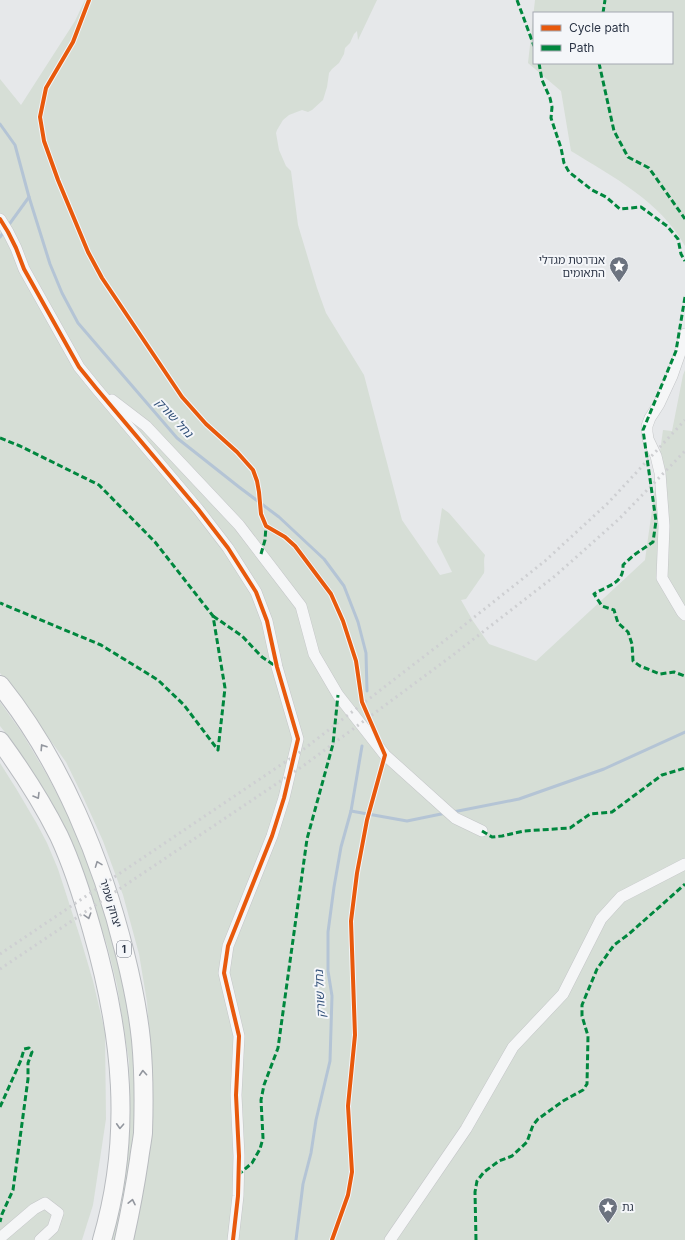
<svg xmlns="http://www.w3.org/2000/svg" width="685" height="1240" font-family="Inter,'Noto Sans Hebrew',sans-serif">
<rect width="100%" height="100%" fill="#e6e8ea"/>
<g fill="#d6ded6" fill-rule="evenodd">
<path d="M 85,0 L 377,0 L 358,40 L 357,31 L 354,34 L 350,43 L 345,48 L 344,54 L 339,63 L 332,69 L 329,73 L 327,87 L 323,100 L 312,110 L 308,112 L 302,110 L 289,115 L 283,120 L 277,130 L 276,133 L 279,150 L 286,166 L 291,171 L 298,225 L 317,288 L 326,313 L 364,375 L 402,520 L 440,575 L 452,572 L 437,542 L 442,508 L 449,513 L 485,555 C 483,561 485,567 484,573 L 466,599 L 461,600 L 473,621 L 489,644 L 536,661 L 645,560 L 663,430 L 672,431 L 683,375 L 685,370 L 685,1240 L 132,1240 L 137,1225 L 153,1128 L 151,1058 L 147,1002 L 139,954 L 123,895 L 103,841 L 84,799 L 66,762 L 27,708 L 0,673 L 0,79 L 21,105 L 75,21 Z"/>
<path d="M 535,0 L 685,0 L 685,246 C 660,201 613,177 571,151 L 561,91 L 528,63 ZM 534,13 L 672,13 L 672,63 L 534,63 Z"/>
<polygon points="0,702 22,733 47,775 65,809 80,843 98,892 113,939 125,992 134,1047 136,1071 134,1145 117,1240 112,1240 121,1199 129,1131 130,1098 129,1061 117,985 107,945 81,868 32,772 12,741 0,726"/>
<polygon points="0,763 17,790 37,824 47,843 58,869 80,937 93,981 105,1032 106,1119 93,1205 82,1240 0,1240"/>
</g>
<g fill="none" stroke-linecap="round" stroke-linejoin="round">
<g stroke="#b4c4d5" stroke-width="3">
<polyline points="0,124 15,145 29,197 50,264 62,293 78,323 177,438 239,487 279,517 324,559 344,586 358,622 366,653 367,691"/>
<polyline points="0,237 29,197"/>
<polyline points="351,811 407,821 446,813"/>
<polyline points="453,812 519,799 604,769 685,732"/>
<polyline points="296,1240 303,1184 311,1153 316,1120 330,1061 332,996 328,971 328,932 334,887 341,847 351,811 362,746"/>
</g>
<defs>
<g id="minor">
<polyline points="0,219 8,232 16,248 24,269 79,367 96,388 198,509 228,548 256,592 267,621 277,667 298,739 284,798 272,836 228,946 224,973 239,1036 236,1095 239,1156 238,1196 233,1240"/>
<polyline points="685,334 680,353 672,376 659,404 650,418 647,426 647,432 648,439 656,456 660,473 664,526 662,578 682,612 685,615"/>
<polyline points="112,400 146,426 239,525 301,606 314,654 338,695 385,755 455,818 482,831"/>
<polyline points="0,1238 34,1209 45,1203 58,1213 53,1228 40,1240"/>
<polyline points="390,1240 466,1129 513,1047 563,994 601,919 621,897 685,864"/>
</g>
<g id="trunk">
<path d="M 0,685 C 61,761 102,860 125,954 C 132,982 138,1011 141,1040 C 144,1071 144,1102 143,1133 C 142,1142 140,1151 139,1160 C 135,1187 130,1213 124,1240"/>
<path d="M 0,741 C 22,771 42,802 59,836 C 73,866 83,898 92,930 C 122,1034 133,1135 102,1240"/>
</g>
</defs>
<use href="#minor" stroke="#c4c6c8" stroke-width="12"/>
<use href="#trunk" stroke="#b8bbbf" stroke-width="20"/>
<use href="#minor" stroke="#f5f6f7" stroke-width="11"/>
<use href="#trunk" stroke="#f8f8f8" stroke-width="18"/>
<g stroke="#cecfd2" stroke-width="3" stroke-dasharray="2 4" stroke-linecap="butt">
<polyline points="0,954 300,752 448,638 545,561 608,503 685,420"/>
<polyline points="0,969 303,766 453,655 555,576 619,519 685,451"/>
</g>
<g stroke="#00873e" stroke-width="3" stroke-dasharray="6 3" stroke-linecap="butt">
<polyline points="517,0 534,46"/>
<polyline points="603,13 605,0"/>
<polyline points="539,63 542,80 550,98 552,107 551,118 561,148 564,163 569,172 592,190 606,197 620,209 641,207 667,226 678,239 681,254 685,261"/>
<polyline points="599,63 614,131 628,157 649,168 685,219"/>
<path d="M 685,297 L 676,351 L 643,430 L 656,521 L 653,542 L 634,555 L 623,565 C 624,584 608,585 594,594 L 602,606 L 614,610 L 618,623 L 628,632 L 632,644 L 633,661 L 640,666 L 660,674 L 674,672 L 685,676"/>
<polyline points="0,438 20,446 99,485 155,542 213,616 225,688 218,750 184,705 158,680 101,645 0,603"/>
<polyline points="261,554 265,540 266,526"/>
<polyline points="213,616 242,636 262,657 277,667"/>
<polyline points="482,831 492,837 502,836 524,831 570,828 590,814 612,812 662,775 685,768"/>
<polyline points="0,1107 21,1060 24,1049 29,1048 32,1052 28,1063 28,1079 13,1190 2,1214 0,1222"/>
<polyline points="238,1175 252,1163 260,1149 263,1138 261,1100 264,1085 278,1048 307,839 333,744 338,695"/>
<polyline points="476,1240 475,1192 477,1181 484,1172 499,1161 512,1156 527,1142 533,1125 538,1119 563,1101 583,1090 587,1084 588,1036 582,1016 582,1005 597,969 614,945 629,934 685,884"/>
</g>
<defs>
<g id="cycleway">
<polyline points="89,0 73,42 46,88 40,117 44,141 58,180 88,252 102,278 182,397 206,424 237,452 253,470 257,481 259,492 261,514 266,526 285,537 295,546 331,594 343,621 356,661 362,702 385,755 367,820 357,873 351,921 355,1035 348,1106 352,1172 348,1195 332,1240"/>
<polyline points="0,219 8,232 16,248 24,269 79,367 96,388 198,509 228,548 256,592 267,621 277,667 298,739 284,798 272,836 228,946 224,973 239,1036 236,1095 239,1156 238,1196 233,1240"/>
</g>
</defs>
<use href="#cycleway" stroke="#f4f6f9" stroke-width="6"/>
<use href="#cycleway" stroke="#e8590c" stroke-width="4"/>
</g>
<defs><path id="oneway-chevron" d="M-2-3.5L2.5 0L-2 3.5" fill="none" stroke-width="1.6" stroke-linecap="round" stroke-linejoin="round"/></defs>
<g stroke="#92969e">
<use href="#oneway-chevron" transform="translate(43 747) rotate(-123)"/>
<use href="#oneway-chevron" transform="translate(37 796) rotate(59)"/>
<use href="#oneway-chevron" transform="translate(98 864) rotate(-111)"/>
<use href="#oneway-chevron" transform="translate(88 916) rotate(73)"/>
<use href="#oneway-chevron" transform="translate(143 1073) rotate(-94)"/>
<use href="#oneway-chevron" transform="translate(120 1126) rotate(93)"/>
<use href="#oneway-chevron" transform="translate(132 1202) rotate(-78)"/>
</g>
<defs>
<symbol id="sight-pin" viewBox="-11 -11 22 30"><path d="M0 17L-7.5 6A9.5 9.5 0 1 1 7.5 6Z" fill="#6c737f" stroke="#f4f6f9"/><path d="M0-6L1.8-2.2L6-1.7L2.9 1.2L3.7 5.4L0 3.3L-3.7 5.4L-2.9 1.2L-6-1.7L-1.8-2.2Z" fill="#fff"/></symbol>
</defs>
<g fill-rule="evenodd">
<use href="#sight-pin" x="608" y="255" width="22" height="30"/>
<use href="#sight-pin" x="597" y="1196" width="22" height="30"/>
</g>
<g text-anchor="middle" stroke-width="4" stroke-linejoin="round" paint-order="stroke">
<rect fill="#f4f6f9" stroke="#676e7b" stroke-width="1" x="117" y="941" width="14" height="16" rx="3"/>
<g font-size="10" font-weight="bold" fill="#2b3445">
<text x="124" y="953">1</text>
</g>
<g font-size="11" fill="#2b3445" stroke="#f4f6f9" text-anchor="end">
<text x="605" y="264">אנדרטת מגדלי<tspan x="605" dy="13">התאומים</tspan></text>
<text x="622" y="1211" text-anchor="start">גת</text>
</g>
<g font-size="11" fill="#2b3445" stroke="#f4f6f9">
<text transform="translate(111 903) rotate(73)" y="4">יצחק שמיר</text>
</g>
<g font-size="12" font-style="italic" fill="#34527a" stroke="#f4f6f9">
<text transform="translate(174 418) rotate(47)" y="4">נחל שורק</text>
<text transform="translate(320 994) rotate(-93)" y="4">נחל שורק</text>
</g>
</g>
<rect x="533" y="12" width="140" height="52" fill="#f4f6f9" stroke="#a4a8b1"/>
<rect x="541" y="25" width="20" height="6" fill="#e8590c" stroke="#a4a8b1"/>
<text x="569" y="32" font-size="12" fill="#2b3445">Cycle path</text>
<rect x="541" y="45" width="20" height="6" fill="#00873e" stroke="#a4a8b1"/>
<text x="569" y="52" font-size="12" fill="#2b3445">Path</text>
</svg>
